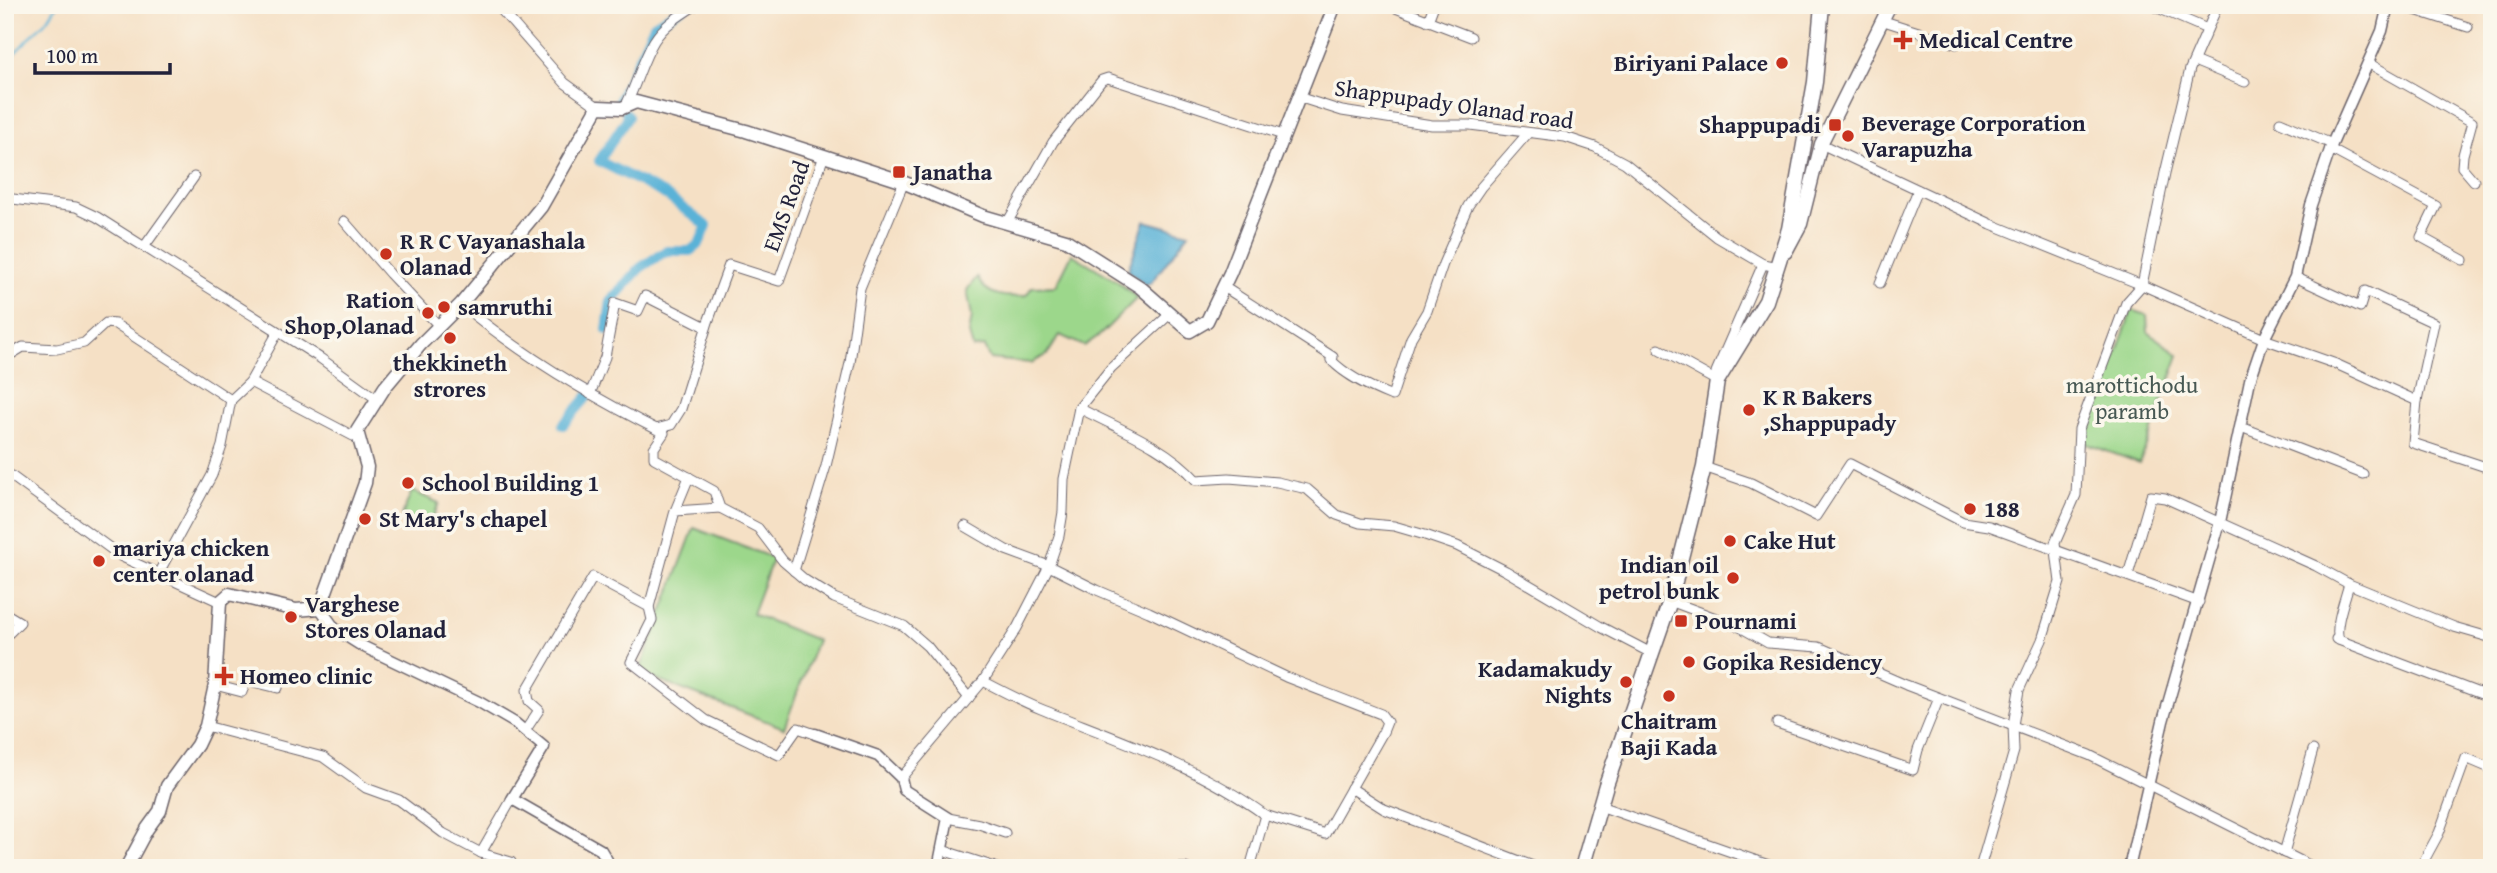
<svg xmlns="http://www.w3.org/2000/svg" width="2497" height="873" font-family="'Gentium Book Plus',serif">
<rect width="100%" height="100%" fill="#fbf7ec"/>
<filter id="ink" filterUnits="userSpaceOnUse"><feTurbulence type="fractalNoise" baseFrequency=".0143" numOctaves="2"/><feDisplacementMap in="SourceGraphic" scale="14" xChannelSelector="R" yChannelSelector="G"/><feConvolveMatrix kernelMatrix="1 2 1 2 8 2 1 2 1" color-interpolation-filters="sRGB"/></filter>
<filter id="wash" filterUnits="userSpaceOnUse"><feTurbulence type="fractalNoise" baseFrequency=".00686" numOctaves="4" result="noise"/><feDisplacementMap in="SourceGraphic" scale="28" xChannelSelector="R" yChannelSelector="G"/><feGaussianBlur stdDeviation="1.57" result="paint"/><feColorMatrix in="noise" values="0 0 0 0 0 0 0 0 0 0 0 0 0 0 0 0 0 1.4 0 .05"/><feComposite in="paint" operator="in"/></filter>
<g filter="url(#wash)">
<rect width="100%" height="100%" fill="#f5e0c5"/>
<g fill="#9cd78b" stroke="#5f7c63" stroke-width="2">
<path d="M 1072,254 L 1117,281 L 1137,298 L 1101,334 L 1084,346 L 1060,335 L 1047,355 L 1031,363 L 990,359 L 984,347 L 973,348 L 969,334 L 972,316 L 967,290 L 977,277 C 985,296 1008,299 1026,295 L 1032,287 L 1056,286 Z"/>
<polygon points="2132,310 2147,315 2148,332 2179,355 2140,463 2084,443"/>
<polygon points="412,491 439,503 429,527 402,515"/>
<polygon points="694,528 773,558 752,614 817,640 784,728 639,673"/>
</g>
<polygon fill="#5ab2d7" stroke="#3e6a89" stroke-width="2" points="1145,221 1189,233 1150,284 1148,283 1146,286 1128,270"/>
<g fill="none" stroke-linecap="round" stroke-linejoin="round">
<polyline stroke="#5ab2d7" stroke-width="2.5" points="5,63 49,18 57,5"/>
<g stroke="#5ab2d7" stroke-width="10">
<polyline points="621,103 619,100 654,25 686,5"/>
<polyline points="607,330 611,301 640,268 666,251 690,251 699,244 707,226 664,194 599,161 628,117 626,113"/>
<polyline points="563,425 595,388"/>
</g>
</g>
</g>
<g filter="url(#ink)">
<g fill="none" stroke-linecap="round" stroke-linejoin="round">
<defs>
<g id="minor">
<polyline points="497,5 565,83 598,107"/>
<polyline points="1388,5 1471,37"/>
<polyline points="2151,5 2207,29"/>
<polyline points="2399,5 2468,27"/>
<polyline points="1428,21 1434,5"/>
<polyline points="1884,21 1956,44"/>
<polyline points="2194,61 2245,82"/>
<polyline points="2368,63 2472,122 2463,155 2462,167 2474,181"/>
<polyline points="1298,97 1342,111 1432,125 1470,125 1565,137 1595,147 1625,163 1717,237 1763,264 1777,267"/>
<path d="M 625,107 C 636,86 642,61 654,41 C 664,25 680,15 696,5"/>
<polyline points="2280,122 2332,144"/>
<polyline points="1821,144 1991,224 2142,285 2165,173 2190,69 2218,5"/>
<polyline points="2330,149 2436,206 2421,237 2463,260"/>
<polyline points="5,198 76,207 97,217 320,358 378,400"/>
<polyline points="344,221 390,274 439,326"/>
<polyline points="1007,223 1053,142 1102,80 1108,78 1283,135"/>
<polyline points="144,247 194,177"/>
<polyline points="2295,277 2360,307 2365,291 2434,323 2417,401"/>
<polyline points="1880,283 1918,190"/>
<path d="M 1224,287 L 1333,357 L 1331,360 C 1347,377 1372,388 1392,396 L 1411,338 L 1427,311 L 1443,264 L 1468,206 L 1481,187 L 1528,133"/>
<path d="M 461,304 C 522,356 592,397 664,433 L 654,448 L 654,458 L 714,491 L 720,508 L 758,528 L 783,561 L 805,580 L 834,598 L 904,626 L 927,646 L 969,698"/>
<path d="M 1170,314 L 1111,368 L 1079,408 C 1119,429 1166,446 1196,480 L 1229,478 L 1277,482 L 1307,489 L 1337,515 L 1360,523 L 1394,526 L 1425,535 L 1457,546 L 1506,571 L 1601,627 L 1653,654"/>
<polyline points="1659,349 1717,381"/>
<polyline points="5,358 23,347 57,349 84,343 106,323 115,324 231,400"/>
<polyline points="1716,372 1763,264"/>
<polyline points="250,382 353,436 357,431"/>
<polyline points="590,394 605,357 615,303 638,311 645,296 706,327"/>
<polyline points="2241,427 2363,474"/>
<polyline points="656,429 671,425 681,409 708,322 729,265 779,281 824,156"/>
<polyline points="1704,467 1751,483 1816,516 1850,464 1963,522 1989,526 2199,602"/>
<polyline points="5,481 10,475 122,557 220,602"/>
<polyline points="675,511 689,477"/>
<polyline points="965,526 1006,550 1049,566 1097,590 1149,612 1286,677 1381,714 1387,722 1383,732 1325,834 1265,815 1250,868"/>
<polyline points="794,571 826,466 850,363 860,288 904,182"/>
<polyline points="158,574 212,475 222,446 231,400 250,382 278,332"/>
<polyline points="2128,575 2151,496 2165,498 2316,566 2349,584 2454,627 2492,638"/>
<polyline points="1670,601 1740,627 1768,643 1819,647 1906,685 2089,755 2315,868"/>
<polyline points="649,607 652,620 631,662 706,720 779,755 798,728 815,734"/>
<polyline points="5,613 20,622 5,637"/>
<polyline points="2336,639 2492,698"/>
<path d="M 2339,640 C 2334,627 2345,599 2349,584"/>
<polyline points="983,681 1017,628 1049,566 1059,536 1063,512 1064,479 1079,408"/>
<polyline points="215,685 242,692 246,680 278,688"/>
<polyline points="1777,723 1913,770 1918,750 1939,698"/>
<polyline points="206,726 323,757 366,788 399,800 443,833 481,853"/>
<polyline points="525,731 539,710 529,701 527,690 593,577 649,607 675,511 720,508"/>
<path d="M 901,778 L 983,681 C 1002,691 1021,701 1041,709 C 1118,740 1198,766 1265,815"/>
<polyline points="1351,788 1384,809 1538,868"/>
<polyline points="1600,806 1777,868"/>
<polyline points="948,818 979,824 1005,833"/>
<polyline points="942,850 995,867"/>
<polyline points="2284,853 2313,750"/>
<polyline points="508,868 511,862 481,853 512,799"/>
<polyline points="1178,868 1186,868"/>
<polyline points="1980,868 2014,751 2013,725 2019,690 2042,640 2060,582 2055,543 2076,495 2079,429 2126,303 2142,285 2264,339 2336,364 2417,401 2413,443 2492,469"/>
<polyline points="2420,868 2439,833 2466,758 2492,769"/>
</g>
<g id="tertiary">
<polyline points="320,608 335,629 362,646 479,702 515,723 544,747 512,799 601,850 607,860 608,868"/>
<polyline points="815,734 878,756 901,778 904,790 948,818 938,868"/>
<polyline points="2129,868 2163,721 2220,522 2250,380 2264,339 2295,277 2311,205 2332,144 2382,31 2388,5"/>
</g>
<g id="secondary">
<polyline points="1786,252 1801,224 1821,144 1890,5"/>
<polyline points="126,868 147,829 160,811 167,786 197,745 206,726 215,685 220,602 229,594 296,610 320,608 365,483 367,467 357,431 385,387 421,344 461,304 541,207 598,107 622,108 636,102 746,131 824,156 898,180 983,216 1066,240 1140,287 1190,331 1207,321 1230,273 1335,5"/>
</g>
<polyline id="trunk" points="1582,868 1606,785 1670,601 1704,467 1717,381 1766,301 1789,229 1815,82 1822,5"/>
</defs>
<use href="#minor" stroke="#6c646b" stroke-width="11"/>
<use href="#tertiary" stroke="#6c646b" stroke-width="13"/>
<use href="#secondary" stroke="#6c646b" stroke-width="15"/>
<use href="#trunk" stroke="#6c646b" stroke-width="17"/>
<use href="#minor" stroke="#fff" stroke-width="9"/>
<use href="#tertiary" stroke="#fff" stroke-width="10"/>
<use href="#secondary" stroke="#fff" stroke-width="12"/>
<use href="#trunk" stroke="#fff" stroke-width="14"/>
</g>
</g>
<g fill="#c8321e" stroke="#fbf7ec" stroke-width="2.5">
<path d="M1899.5 29.5h7v7h7v7h-7v7h-7v-7h-7v-7h7z"/>
<circle cx="1782" cy="63" r="7"/>
<rect x="1828" y="118" width="14" height="14" rx="3.5"/>
<circle cx="1848" cy="136" r="7"/>
<rect x="892" y="165" width="14" height="14" rx="3.5"/>
<circle cx="386" cy="254" r="7"/>
<circle cx="444" cy="307" r="7"/>
<circle cx="428" cy="313" r="7"/>
<circle cx="450" cy="338" r="7"/>
<circle cx="1749" cy="410" r="7"/>
<circle cx="408" cy="483" r="7"/>
<circle cx="1970" cy="509" r="7"/>
<circle cx="365" cy="519" r="7"/>
<circle cx="1730" cy="541" r="7"/>
<circle cx="99" cy="561" r="7"/>
<circle cx="1733" cy="578" r="7"/>
<circle cx="291" cy="617" r="7"/>
<rect x="1674" y="614" width="14" height="14" rx="3.5"/>
<circle cx="1689" cy="662" r="7"/>
<path d="M220.5 665.5h7v7h7v7h-7v7h-7v-7h-7v-7h7z"/>
<circle cx="1626" cy="682" r="7"/>
<circle cx="1669" cy="696" r="7"/>
</g>
<g text-anchor="middle" stroke-width="7" stroke-linejoin="round" paint-order="stroke">
<g font-size="23" font-weight="bold" fill="#22223b" stroke="#fbf7ec" text-anchor="start">
<text x="1919" y="48">Medical Centre</text>
<text x="1768" y="71" text-anchor="end">Biriyani Palace</text>
<text x="1862" y="131">Beverage Corporation<tspan x="1862" dy="26">Varapuzha</tspan></text>
<text x="1821" y="133" text-anchor="end">Shappupadi</text>
<text x="913" y="180">Janatha</text>
<text x="400" y="249">R R C Vayanashala<tspan x="400" dy="26">Olanad</tspan></text>
<text x="414" y="308" text-anchor="end">Ration<tspan x="414" dy="26">Shop,Olanad</tspan></text>
<text x="458" y="315">samruthi</text>
<text x="450" y="371" text-anchor="middle">thekkineth<tspan x="450" dy="26">strores</tspan></text>
<text x="1763" y="405">K R Bakers<tspan x="1763" dy="26">,Shappupady</tspan></text>
<text x="422" y="491">School Building 1</text>
<text x="1984" y="517">188</text>
<text x="379" y="527">St Mary's chapel</text>
<text x="1744" y="549">Cake Hut</text>
<text x="113" y="556">mariya chicken<tspan x="113" dy="26">center olanad</tspan></text>
<text x="1719" y="573" text-anchor="end">Indian oil<tspan x="1719" dy="26">petrol bunk</tspan></text>
<text x="305" y="612">Varghese<tspan x="305" dy="26">Stores Olanad</tspan></text>
<text x="1695" y="629">Pournami</text>
<text x="1703" y="670">Gopika Residency</text>
<text x="1612" y="677" text-anchor="end">Kadamakudy<tspan x="1612" dy="26">Nights</tspan></text>
<text x="240" y="684">Homeo clinic</text>
<text x="1669" y="729" text-anchor="middle">Chaitram<tspan x="1669" dy="26">Baji Kada</tspan></text>
</g>
<g font-size="23" fill="#22223b" stroke="#fbf7ec">
<text transform="translate(1454 104) rotate(8)" y="8">Shappupady Olanad road</text>
<text transform="translate(786 206) rotate(-70)" y="8">EMS Road</text>
</g>
<g font-size="23" fill="#475853" stroke="#fbf7ec">
<text x="2132" y="393">marottichodu<tspan x="2132" dy="26">paramb</tspan></text>
</g>
</g>
<rect width="2497" height="873" fill="none" stroke="#fbf7ec" stroke-width="28"/>
<path d="M35 63v10h135v-10" fill="none" stroke="#22223b" stroke-width="3.5"/>
<text x="46" y="63" font-size="21" fill="#22223b" stroke="#fbf7ec" stroke-width="5" paint-order="stroke">100 m</text>
</svg>
